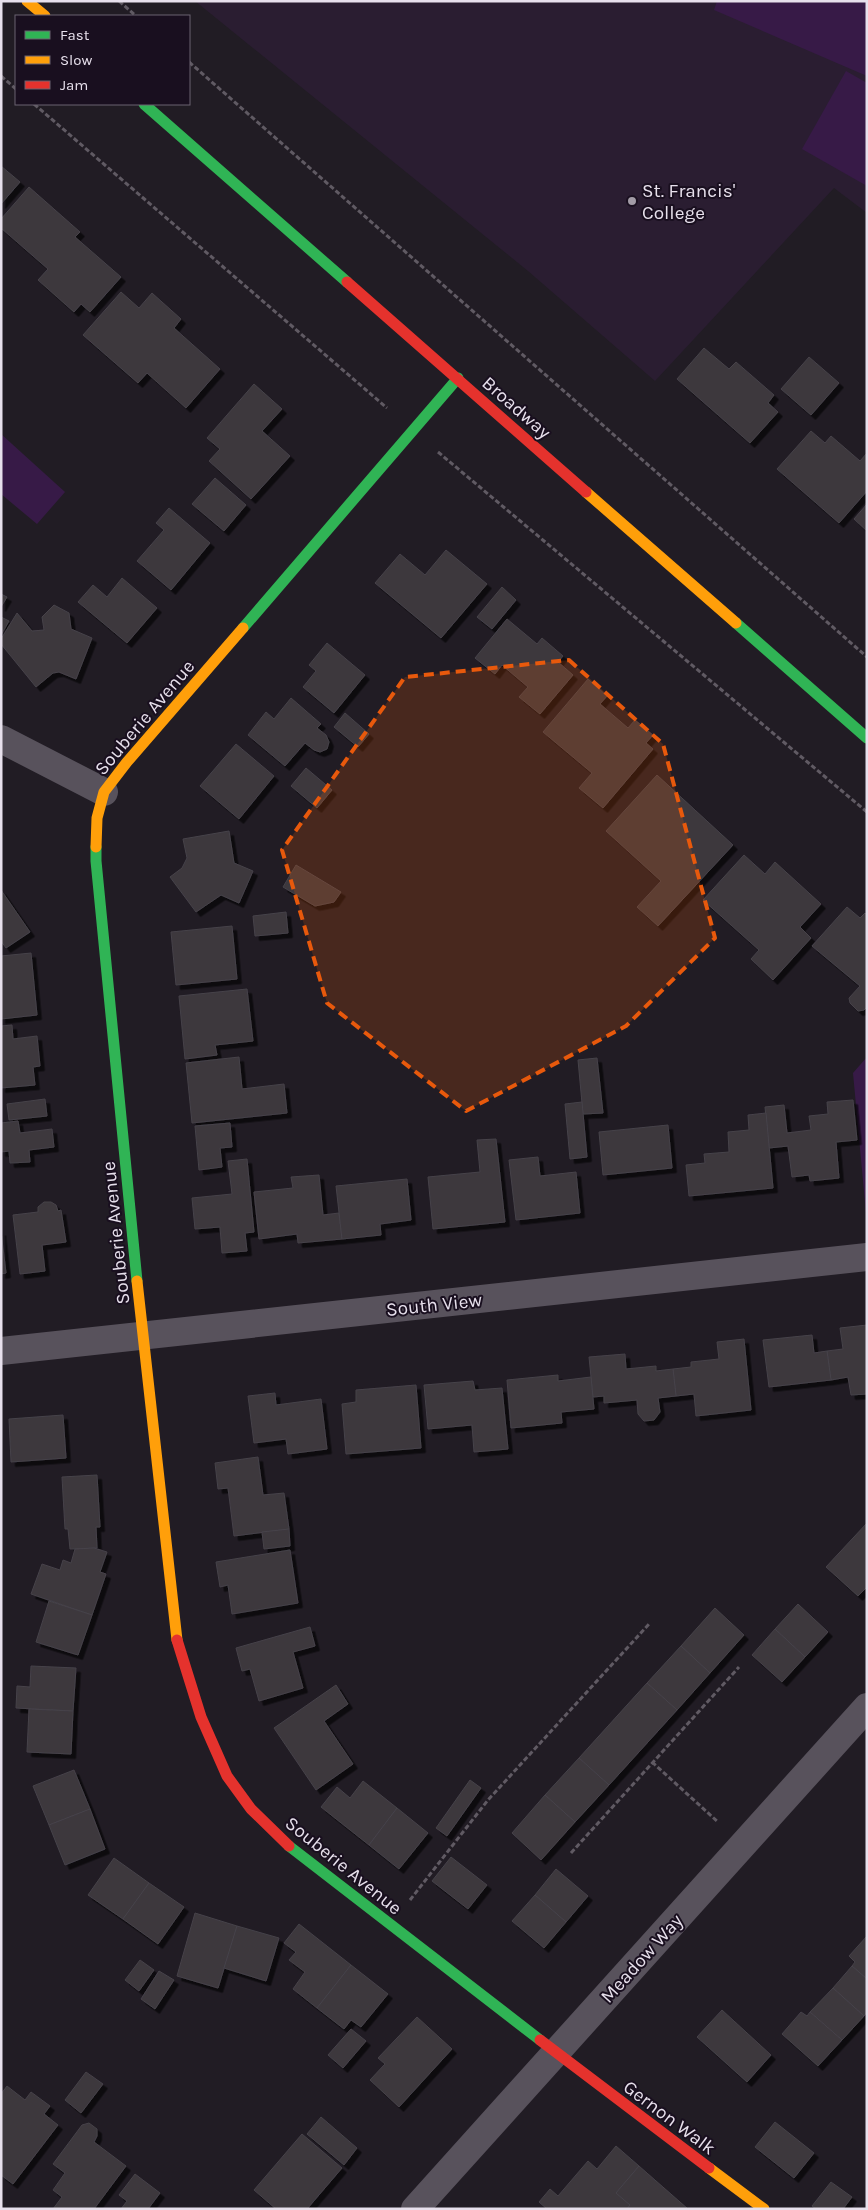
<svg xmlns="http://www.w3.org/2000/svg" width="868" height="2210" font-family="Karla,sans-serif">
<defs>
<filter id="shadow"><feDropShadow dx="4.5" dy="4.5" stdDeviation="0" flood-color="#0009"/></filter>
</defs>
<rect width="100%" height="100%" fill="#211c24"/>
<polygon fill="#2a1d31" points="195,1 867,1 867,213 834,188 655,381 528,271"/>
<g fill="#371a47">
<polygon points="717,1 867,1 867,76 714,10"/>
<polygon points="846,71 867,83 867,186 802,149"/>
<polygon points="1,434 65,492 37,524 1,494"/>
<polygon points="867,1057 867,1224 853,1073"/>
</g>
<g fill="#3c373e" stroke="#464249" filter="url(#shadow)">
<polygon points="1,166 20,182 1,204"/>
<polygon points="29,187 80,232 75,237 121,277 90,312 81,304 74,312 38,280 48,269 1,228 1,219"/>
<polygon points="121,292 139,308 152,293 181,319 174,328 220,369 186,408 147,373 138,383 83,335"/>
<polygon points="704,348 729,369 736,362 774,395 768,403 778,412 750,443 677,379"/>
<polygon points="809,357 839,383 811,415 781,389"/>
<polygon points="254,384 282,409 262,431 290,456 251,499 209,461 220,449 207,438"/>
<polygon points="811,431 825,443 831,436 860,461 867,453 867,491 839,523 777,469"/>
<polygon points="215,478 246,505 224,531 192,504"/>
<polygon points="867,504 867,531 854,519"/>
<polygon points="169,508 210,543 171,590 137,561 164,530 156,523"/>
<polygon points="446,550 487,584 441,638 375,583 400,554 425,575"/>
<polygon points="122,578 157,608 127,643 78,602 93,585 107,597"/>
<polygon points="502,587 516,600 492,629 477,617"/>
<polygon points="1,594 7,597 1,607"/>
<polygon points="54,605 69,613 71,629 92,638 76,679 59,672 53,673 36,687 1,644 1,639 17,613 32,631 44,630 42,617"/>
<polygon points="1,617 9,621 1,635"/>
<polygon points="507,619 537,644 542,638 563,656 558,662 573,675 540,714 519,697 528,687 502,665 495,674 475,658"/>
<polygon points="327,643 365,675 334,713 303,687 316,671 309,665"/>
<polygon points="588,679 607,696 600,704 628,728 635,720 653,735 646,743 653,749 603,808 579,788 592,773 543,732"/>
<polygon points="291,698 321,724 317,728 326,735 329,742 327,749 320,752 314,750 305,743 285,766 248,735 266,712 274,719"/>
<polygon points="345,713 369,734 358,747 334,727"/>
<polygon points="236,744 274,776 239,819 200,786"/>
<polygon points="306,768 332,790 317,808 291,786"/>
<polygon points="657,775 733,845 658,926 637,907 661,881 606,831"/>
<polygon points="229,831 234,863 253,871 239,903 221,895 196,912 170,877 182,868 187,858 183,839"/>
<polygon points="744,855 765,874 775,862 821,904 800,927 811,938 773,980 751,959 759,950 703,900"/>
<polygon points="296,865 341,892 334,902 315,906 283,887"/>
<polygon points="1,890 30,932 6,948 1,941"/>
<polygon points="847,907 860,918 865,913 867,915 867,1007 864,1010 858,1011 850,1003 849,998 860,986 812,946"/>
<polygon points="286,912 288,933 255,936 253,916"/>
<polygon points="232,926 237,979 176,985 171,932"/>
<polygon points="31,953 37,1015 1,1019 1,956"/>
<polygon points="247,989 253,1041 215,1045 217,1055 185,1059 179,996"/>
<polygon points="12,1025 13,1039 37,1036 40,1066 33,1067 35,1085 1,1088 1,1026"/>
<polygon points="239,1057 242,1089 284,1084 287,1113 192,1123 186,1063"/>
<polygon points="597,1058 603,1113 583,1114 578,1060"/>
<polygon points="45,1099 47,1116 9,1120 7,1104"/>
<polygon points="853,1100 857,1140 836,1142 839,1178 810,1181 809,1175 792,1177 788,1146 769,1148 765,1107 784,1105 787,1133 811,1130 809,1116 828,1114 827,1102"/>
<polygon points="582,1102 587,1157 570,1159 565,1104"/>
<polygon points="766,1113 773,1188 689,1196 686,1165 705,1163 704,1154 729,1152 728,1132 749,1130 748,1115"/>
<polygon points="18,1121 20,1133 52,1129 54,1147 29,1150 30,1162 10,1163 9,1151 1,1152 1,1123"/>
<polygon points="230,1123 232,1147 220,1148 222,1167 199,1170 195,1126"/>
<polygon points="668,1125 672,1168 603,1175 599,1132"/>
<polygon points="496,1139 505,1222 433,1229 428,1177 480,1172 477,1140"/>
<polygon points="538,1157 540,1176 576,1172 580,1213 516,1220 509,1160"/>
<polygon points="247,1159 254,1232 245,1233 247,1251 222,1253 220,1227 195,1229 192,1198 232,1194 228,1161"/>
<polygon points="319,1175 323,1215 339,1213 342,1239 298,1243 297,1234 259,1239 254,1192 293,1188 291,1177"/>
<polygon points="407,1179 411,1220 380,1224 381,1235 342,1239 336,1186"/>
<polygon points="44,1202 51,1202 56,1205 58,1211 61,1210 66,1242 42,1245 45,1271 20,1274 13,1215 38,1212 38,1207"/>
<polygon points="1,1231 6,1273 1,1274"/>
<polygon points="867,1325 867,1394 851,1395 848,1377 831,1380 827,1351 843,1349 840,1328"/>
<polygon points="812,1335 814,1353 827,1351 831,1380 769,1387 763,1340"/>
<polygon points="744,1339 751,1410 696,1416 694,1394 676,1396 673,1369 691,1367 691,1362 719,1359 717,1342"/>
<polygon points="625,1354 626,1369 656,1366 656,1371 673,1369 676,1396 658,1398 660,1412 654,1420 644,1421 638,1414 637,1400 604,1403 604,1396 593,1397 589,1357"/>
<polygon points="558,1375 558,1381 591,1377 594,1409 561,1412 562,1423 511,1428 507,1380"/>
<polygon points="473,1381 475,1390 502,1388 508,1449 474,1452 472,1425 428,1429 424,1385"/>
<polygon points="416,1385 421,1448 346,1454 342,1404 356,1402 356,1390"/>
<polygon points="275,1393 276,1405 321,1399 327,1449 288,1454 286,1439 254,1443 248,1396"/>
<polygon points="63,1415 66,1458 11,1462 9,1419"/>
<polygon points="258,1457 263,1495 284,1493 289,1529 234,1536 228,1488 218,1489 215,1463"/>
<polygon points="97,1475 100,1527 96,1527 97,1548 70,1549 68,1529 65,1529 62,1477"/>
<polygon points="867,1523 867,1587 858,1596 826,1567"/>
<polygon points="289,1529 290,1546 264,1549 262,1532"/>
<polygon points="94,1548 107,1552 100,1572 106,1574 92,1615 31,1594 42,1564 60,1570 63,1560 71,1563 75,1549"/>
<polygon points="290,1550 298,1603 232,1614 228,1585 220,1587 216,1562"/>
<polygon points="49,1601 92,1615 78,1655 36,1642"/>
<polygon points="798,1604 828,1632 805,1657 775,1629"/>
<polygon points="715,1608 744,1635 710,1673 681,1646"/>
<polygon points="310,1627 315,1646 293,1652 303,1688 259,1701 250,1669 242,1671 236,1648"/>
<polygon points="775,1629 805,1657 782,1682 752,1655"/>
<polygon points="681,1646 710,1673 677,1710 647,1683"/>
<polygon points="31,1666 76,1668 73,1711 16,1708 17,1686 30,1687"/>
<polygon points="647,1683 677,1710 609,1785 579,1758"/>
<polygon points="336,1685 348,1704 324,1721 353,1764 316,1790 274,1728"/>
<polygon points="29,1709 73,1711 71,1754 27,1752"/>
<polygon points="579,1758 609,1785 575,1822 545,1795"/>
<polygon points="74,1770 90,1809 49,1825 33,1786"/>
<polygon points="470,1780 481,1788 447,1836 436,1828"/>
<polygon points="363,1781 397,1808 369,1845 321,1807 337,1787 350,1798"/>
<polygon points="545,1795 575,1822 541,1860 512,1833"/>
<polygon points="397,1808 428,1833 399,1869 369,1845"/>
<polygon points="90,1809 105,1849 65,1865 49,1825"/>
<polygon points="451,1857 487,1885 468,1909 432,1881"/>
<polygon points="114,1858 149,1883 123,1919 88,1895"/>
<polygon points="556,1869 588,1896 566,1922 535,1895"/>
<polygon points="149,1883 184,1907 158,1944 123,1919"/>
<polygon points="535,1895 566,1922 544,1948 512,1921"/>
<polygon points="195,1913 237,1926 218,1988 177,1976"/>
<polygon points="299,1924 351,1965 317,2008 293,1989 305,1972 289,1960 296,1952 284,1943"/>
<polygon points="237,1926 279,1938 266,1981 224,1968"/>
<polygon points="867,1936 867,1979 852,1966 855,1962 849,1956"/>
<polygon points="140,1960 154,1970 139,1991 125,1980"/>
<polygon points="351,1965 388,1994 361,2027 351,2020 344,2029 317,2008"/>
<polygon points="852,1966 867,1979 867,2012 864,2016 833,1988"/>
<polygon points="159,1971 174,1980 155,2009 141,1999"/>
<polygon points="833,1988 864,2016 842,2040 810,2012"/>
<polygon points="722,2010 771,2055 747,2082 697,2037"/>
<polygon points="801,2012 807,2016 810,2012 842,2040 818,2066 782,2034"/>
<polygon points="417,2017 452,2049 399,2107 370,2080 385,2064 378,2058"/>
<polygon points="351,2029 366,2041 343,2068 328,2055"/>
<polygon points="86,2072 103,2084 81,2113 65,2100"/>
<polygon points="7,2086 25,2100 31,2092 50,2106 44,2114 58,2125 13,2184 1,2175 1,2094"/>
<polygon points="321,2117 357,2148 344,2165 307,2134"/>
<polygon points="775,2122 814,2153 794,2178 755,2147"/>
<polygon points="89,2123 97,2129 97,2136 94,2142 126,2166 94,2209 53,2209 62,2197 53,2190 65,2173 53,2164 82,2125"/>
<polygon points="302,2134 342,2168 307,2209 276,2209 254,2190"/>
<polygon points="616,2146 639,2166 616,2193 630,2205 627,2209 547,2209 539,2202 550,2189 558,2196 588,2161 597,2169"/>
<polygon points="639,2166 688,2209 627,2209 630,2205 616,2193"/>
<polygon points="135,2174 160,2193 148,2209 121,2209 127,2201 119,2195"/>
<polygon points="831,2182 852,2197 843,2209 816,2209 812,2206"/>
</g>
<g fill="none" stroke-linecap="round" stroke-linejoin="round">
<g stroke="#605a63" stroke-width="3" stroke-dasharray="5 2.5" stroke-linecap="butt">
<polyline points="119,1 136,16"/>
<polyline points="189,62 867,657"/>
<polyline points="1,76 16,89"/>
<polyline points="34,104 387,408"/>
<polyline points="438,452 867,812"/>
<polyline points="652,1762 718,1822"/>
<polyline points="571,1853 739,1667"/>
<polyline points="410,1900 488,1800 650,1623"/>
</g>
<g stroke="#58525c" stroke-width="28">
<polyline points="1,739 104,792"/>
<polyline points="1,1351 867,1257"/>
<polyline points="415,2209 867,1707"/>
</g>
<g stroke="#30b455" stroke-width="11">
<polyline points="144,104 347,282"/>
<polyline points="736,623 867,738"/>
<polyline points="243,628 458,378"/>
<polyline points="96,847 96,861 137,1281"/>
<polyline points="289,1846 540,2040"/>
</g>
<g stroke="#ff9f0a" stroke-width="11">
<polyline points="27,1 45,16"/>
<polyline points="586,492 736,623"/>
<polyline points="96,847 97,818 104,792 127,762 243,628"/>
<polyline points="137,1281 177,1640"/>
<polyline points="709,2168 764,2209"/>
</g>
<g stroke="#e5322d" stroke-width="11">
<polyline points="347,282 586,492"/>
<polyline points="177,1640 201,1717 227,1776 251,1809 289,1846"/>
<polyline points="540,2040 709,2168"/>
</g>
</g>
<path fill="#e8590c" fill-opacity="0.2" stroke="#e8590c" stroke-width="4" stroke-dasharray="10 6" stroke-linejoin="round" d="M 569,660 L 663,744 L 715,938 L 626,1026 L 466,1111 L 327,1003 L 282,850 L 405,677 Z"/>
<circle fill="#a29ba6" stroke="#190f1f" stroke-width="2" cx="632" cy="201" r="5"/>
<g text-anchor="middle" stroke-width="4" stroke-linejoin="round" paint-order="stroke">
<g font-size="19" fill="#e7e0ec" stroke="#190f1f" text-anchor="start">
<text x="642" y="197">St. Francis'<tspan x="642" dy="22">College</tspan></text>
</g>
<g font-size="19" fill="#e7e0ec" stroke="#190f1f">
<text transform="translate(517 407) rotate(41)" y="7">Broadway</text>
<text transform="translate(144 717) rotate(-50)" y="7">Souberie Avenue</text>
<text transform="translate(115 1233) rotate(-96)" y="7">Souberie Avenue</text>
<text transform="translate(434 1304) rotate(-6)" y="7">South View</text>
<text transform="translate(344 1865) rotate(39)" y="7">Souberie Avenue</text>
<text transform="translate(641 1958) rotate(-48)" y="7">Meadow Way</text>
<text transform="translate(670 2117) rotate(37)" y="7">Gernon Walk</text>
</g>
</g>
<rect width="868" height="2210" fill="none" stroke="#e7e0ec" stroke-width="5"/>
<rect x="15" y="15" width="175" height="90" fill="#190f1f" stroke="#6b6371"/>
<rect x="25" y="31" width="25" height="8" fill="#30b455" stroke="#6b6371"/>
<text x="60" y="40" font-size="15" fill="#e7e0ec">Fast</text>
<rect x="25" y="56" width="25" height="8" fill="#ff9f0a" stroke="#6b6371"/>
<text x="60" y="65" font-size="15" fill="#e7e0ec">Slow</text>
<rect x="25" y="81" width="25" height="8" fill="#e5322d" stroke="#6b6371"/>
<text x="60" y="90" font-size="15" fill="#e7e0ec">Jam</text>
</svg>
